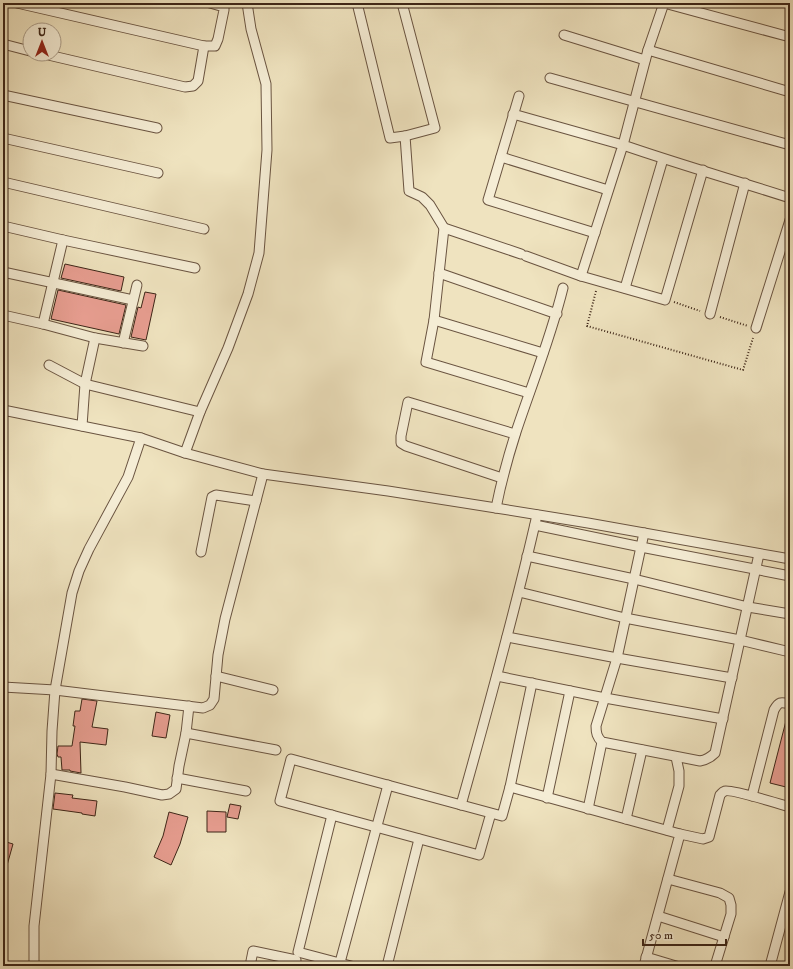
<svg xmlns="http://www.w3.org/2000/svg" width="793" height="969" font-family="'IM FELL DW Pica',serif">
<rect width="100%" height="100%" fill="#efe3bf"/>
<filter id="stains"><feTurbulence type="fractalNoise" baseFrequency=".005" numOctaves="4"/><feColorMatrix values="0 0 0 0 .2 0 0 0 0 .09 0 0 0 0 .02 0 0 0 .5 -.17"/></filter>
<radialGradient id="worn" r=".72"><stop offset=".6" stop-color="#630" stop-opacity="0"/><stop offset="1" stop-color="#630" stop-opacity=".3"/></radialGradient>
<g fill="#e89e91" stroke="#3d2517">
<polygon points="65,264 124,277 121,291 61,278"/>
<polygon points="58,290 126,305 119,334 51,319"/>
<polygon points="145,292 156,294 146,340 131,337 138,307 141,308"/>
<polygon points="82,699 97,701 92,727 108,729 106,745 80,742 81,773 70,771 70,770 62,770 61,757 58,757 57,754 58,746 72,746 75,726 73,726 75,711 80,711"/>
<polygon points="156,712 170,715 166,738 152,736"/>
<polygon points="787,717 790,717 790,788 770,783"/>
<polygon points="55,793 73,795 72,798 97,801 95,816 82,814 82,813 53,809"/>
<polygon points="230,804 241,806 238,819 227,817"/>
<polygon points="207,811 226,812 226,832 207,832"/>
<polygon points="169,812 188,817 180,844 171,865 154,857 163,836"/>
<polygon points="3,841 13,844 6,869 3,869"/>
</g>
<g fill="none" stroke-linecap="round" stroke-linejoin="round">
<defs>
<g id="street">
<polyline points="17,3 204,46 215,46 218,39 224,10 224,7 210,3"/>
<polyline points="357,3 390,138 405,136 435,128 402,3"/>
<polyline points="564,35 645,60"/>
<path d="M 790,37 L 664,3 L 648,50 L 623,145 C 678,164 734,180 790,198"/>
<polyline points="3,44 30,51"/>
<polyline points="648,50 790,92"/>
<polyline points="44,54 185,87 193,86 198,81 204,46"/>
<polyline points="550,78 790,145"/>
<polyline points="3,95 157,128"/>
<polyline points="519,96 488,200 595,233"/>
<polyline points="513,114 623,145 581,276"/>
<polyline points="405,136 409,191 422,197 430,205 444,228"/>
<polyline points="3,138 158,173"/>
<polyline points="501,157 608,190"/>
<polyline points="3,182 204,229"/>
<polyline points="3,226 63,240 195,268"/>
<polyline points="521,254 444,228 434,320 426,362 529,393"/>
<polyline points="526,256 581,276 665,300 703,170"/>
<polyline points="3,272 133,300"/>
<polyline points="439,273 557,314"/>
<polyline points="625,288 663,159"/>
<polyline points="710,314 745,183"/>
<polyline points="3,315 43,324 95,338 143,346"/>
<polyline points="434,320 543,353"/>
<polyline points="43,324 63,240"/>
<polyline points="756,328 790,220"/>
<polyline points="123,343 137,285"/>
<polyline points="49,365 85,384 200,412"/>
<polyline points="3,410 141,438 185,453 263,474 388,491 496,508 588,523 790,559"/>
<polyline points="82,426 85,384 95,338"/>
<polyline points="185,453 200,412 228,348 248,294 259,253 267,150 266,84 251,29 247,3"/>
<polyline points="502,478 406,446 401,443 401,436 408,402 515,434"/>
<path d="M 496,508 C 501,483 508,457 516,432 C 532,384 551,337 563,288"/>
<polyline points="535,525 641,547 790,576"/>
<path d="M 644,533 L 617,658 L 596,726 C 596,733 597,737 602,742 L 700,761 C 706,760 710,758 715,753 L 759,554"/>
<polyline points="201,552 212,497 216,495 256,501"/>
<polyline points="527,556 634,579 748,607 790,614"/>
<polyline points="519,592 625,618 740,640 790,652"/>
<polyline points="507,637 617,658 732,678"/>
<polyline points="216,676 273,690"/>
<polyline points="497,676 605,698 723,719"/>
<polyline points="3,687 55,690 203,708 210,705 214,699 218,655 225,619 263,474"/>
<polyline points="186,733 276,750"/>
<polyline points="51,774 125,787 162,795 169,794 176,789 179,766 186,733 189,706"/>
<polyline points="177,778 246,791"/>
<polyline points="510,787 532,683"/>
<path d="M 752,796 L 774,710 C 779,701 781,702 790,704"/>
<polyline points="547,798 570,691"/>
<path d="M 461,805 C 488,709 515,612 537,515"/>
<polyline points="588,809 602,742"/>
<polyline points="491,813 479,855 280,801 291,759 502,816 510,787 680,834 644,966"/>
<polyline points="332,815 298,952 351,966"/>
<polyline points="626,819 642,750"/>
<polyline points="667,830 679,786 679,771 676,757"/>
<path d="M 680,834 L 703,839 L 709,837 L 720,795 C 722,793 722,792 725,791 C 731,789 780,804 790,807"/>
<polyline points="668,879 720,893 729,898 731,905 731,914 715,966"/>
<polyline points="658,916 724,937"/>
<polyline points="646,957 676,966"/>
<polyline points="34,966 34,926 51,774 52,731 55,690 72,593 79,571 89,549 128,477 141,438"/>
<polyline points="250,966 253,951 296,960"/>
<polyline points="339,966 388,785"/>
<polyline points="387,966 419,839"/>
<polyline points="770,966 790,892"/>
</g>
</defs>
<use href="#street" stroke="#6a5441" stroke-width="11"/>
<g stroke="#3d2517" stroke-width="2" stroke-dasharray="1 2" stroke-linecap="butt">
<polyline points="596,291 587,326 743,370 753,338"/>
<polyline points="674,302 700,311"/>
<polyline points="720,317 748,326"/>
</g>
<use href="#street" stroke="#f5edd5" stroke-width="9"/>
</g>
<rect width="793" height="969" fill="none" stroke="#efe3bf" stroke-width="16"/>
<rect x="4" y="4" width="785" height="961" fill="none" stroke="#3d2517" stroke-width="2"/>
<rect x="8" y="8" width="777" height="953" fill="none" stroke="#3d2517"/>
<g transform="translate(42 42)"><circle r="19" fill="#f5edd5" stroke="#ab9d89"/>
<path d="M0-3L7 15L0 10L-7 15Z" fill="#8f2418"/>
<text y="-6" font-size="11" font-weight="bold" text-anchor="middle" fill="#3d2517">U</text>
</g>
<path d="M643 939v6h83v-6" fill="none" stroke="#3d2517" stroke-width="2"/>
<text x="649" y="939" font-size="12" fill="#3d2517" stroke="#f5edd5" stroke-width="3" paint-order="stroke">50 m</text>
<rect width="100%" height="100%" filter="url(#stains)"/>
<rect width="100%" height="100%" fill="url(#worn)"/>
</svg>
